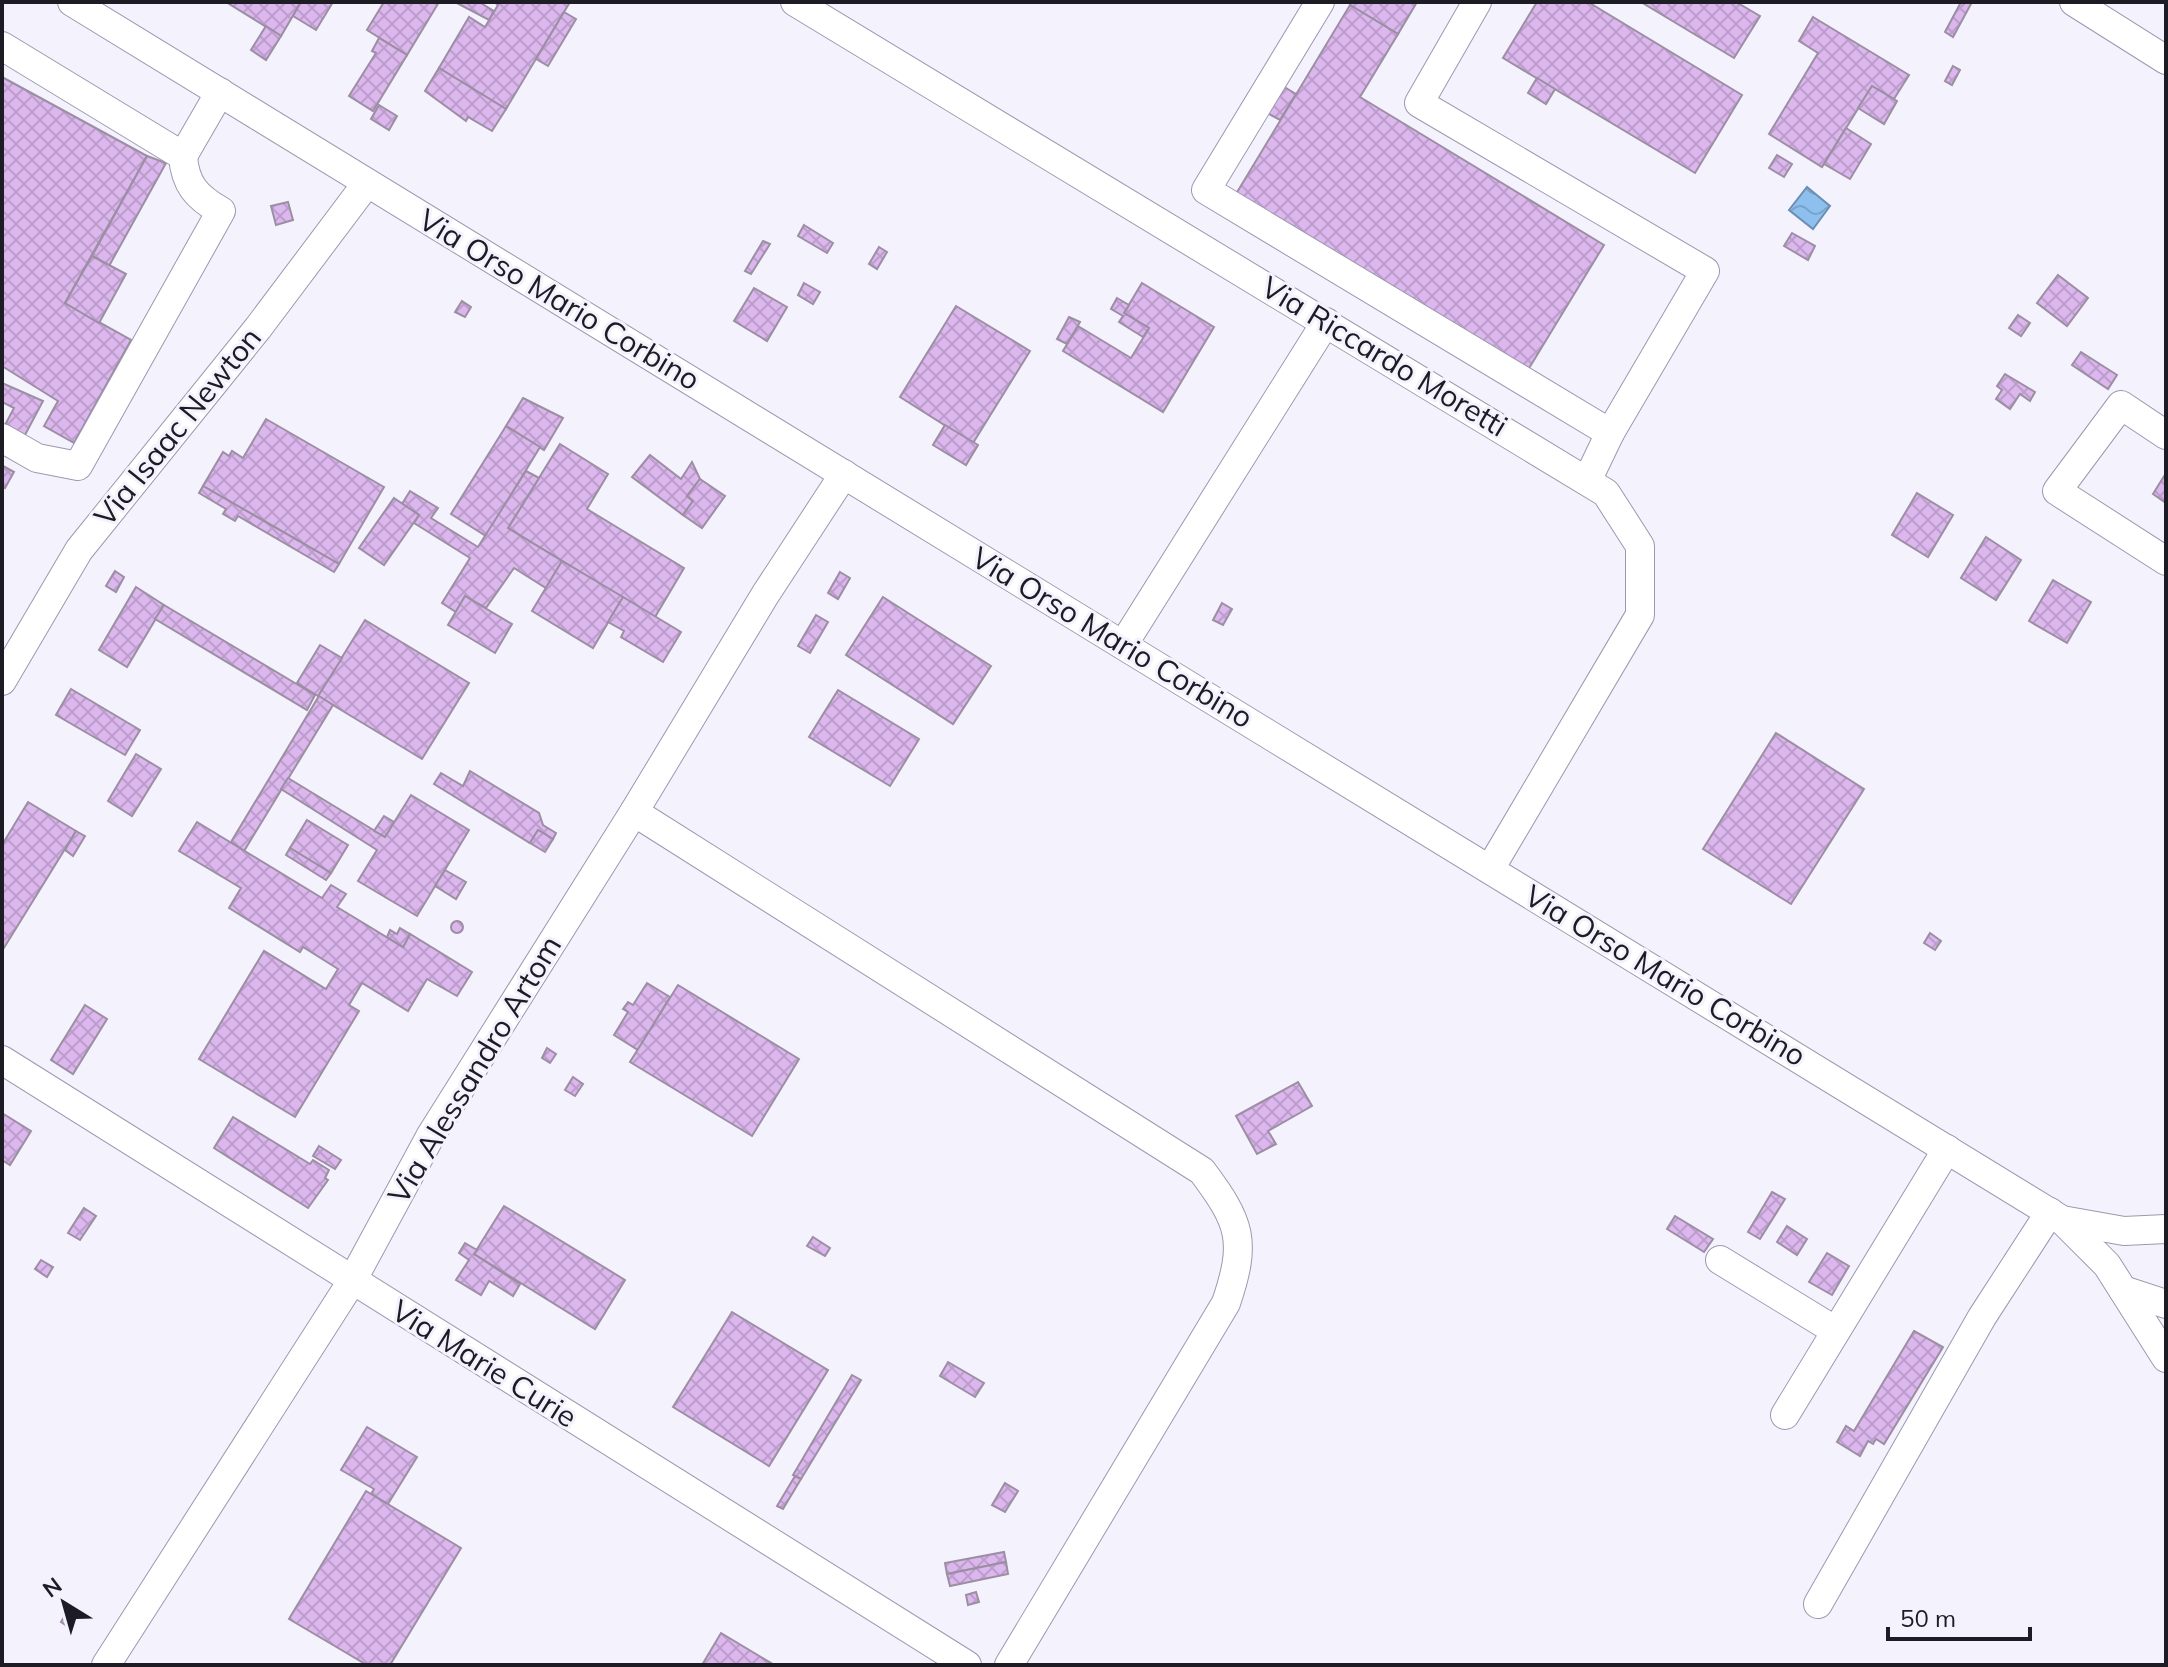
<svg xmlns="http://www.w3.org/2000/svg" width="2168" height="1667" font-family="Mulish,sans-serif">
<defs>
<pattern id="water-waves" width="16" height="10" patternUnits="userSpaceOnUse" patternTransform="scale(2)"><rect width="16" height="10" fill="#8ec0ef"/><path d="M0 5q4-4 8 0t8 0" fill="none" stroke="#7aa4cd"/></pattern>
<pattern id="building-cross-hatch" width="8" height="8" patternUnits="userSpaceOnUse" patternTransform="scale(2)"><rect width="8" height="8" fill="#dcb7ee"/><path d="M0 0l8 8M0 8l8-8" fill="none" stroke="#bc9dcc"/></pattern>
</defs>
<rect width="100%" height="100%" fill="#f4f3fd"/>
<polygon fill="url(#water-waves)" stroke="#6c8eb2" stroke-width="2" points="1807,187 1830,206 1813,229 1789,210"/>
<g fill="url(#building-cross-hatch)" stroke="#9c8ea3" stroke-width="2">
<polygon points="226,2 301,2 281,36"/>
<polygon points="301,2 333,2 316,30 293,16"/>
<polygon points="384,2 439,2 407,55 367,30"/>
<polygon points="455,2 479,2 494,11 489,20"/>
<polygon points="494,2 570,2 506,109 439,68 469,17 485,27 498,5"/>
<polygon points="1351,2 1417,2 1398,34 1350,5"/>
<polygon points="1537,2 1588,2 1742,95 1695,173 1503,58"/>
<polygon points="1641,2 1736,2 1760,16 1734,58"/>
<polygon points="1961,2 1972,2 1953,37 1945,32"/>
<polygon points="1350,5 1398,34 1360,97 1604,245 1528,370 1236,194"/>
<polygon points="564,12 576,19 548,66 536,59"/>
<polygon points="1813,17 1909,75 1894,99 1872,86 1822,167 1769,134 1818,53 1799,41"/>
<polygon points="266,26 281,36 266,60 251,50"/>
<polygon points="379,38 407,55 373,111 349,96 376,53 372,51"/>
<polygon points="1953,66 1960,70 1952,85 1945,81"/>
<polygon points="439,68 506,109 492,131 468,117 466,121 425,91"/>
<polygon points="2,77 147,156 65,303 131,340 74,443 44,426 58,401 2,366"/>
<polygon points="1537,78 1555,89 1546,104 1528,93"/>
<polygon points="1276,82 1296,94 1280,120 1260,109"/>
<polygon points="1872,86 1897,101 1884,124 1858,108"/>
<polygon points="379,105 397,116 389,130 371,119"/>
<polygon points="1846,128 1871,144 1850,179 1824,164"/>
<polygon points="1777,155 1792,164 1784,177 1769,168"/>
<polygon points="147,156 166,163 109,266 92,256"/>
<polygon points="288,202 293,220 276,225 271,206"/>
<polygon points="804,225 833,243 827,253 798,236"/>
<polygon points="1792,233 1815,246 1808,260 1784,246"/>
<polygon points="763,241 770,244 751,274 745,271"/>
<polygon points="879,247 887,252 877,269 869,264"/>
<polygon points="92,256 126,274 99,323 65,303"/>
<polygon points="2058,275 2088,298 2067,326 2037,303"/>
<polygon points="804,283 820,292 813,304 798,295"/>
<polygon points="1142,283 1214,327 1163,412 1063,351 1078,326 1131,358 1149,328 1124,313"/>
<polygon points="754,288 787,307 767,341 734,321"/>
<polygon points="1117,298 1129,305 1124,313 1149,328 1143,337 1119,322 1123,316 1111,309"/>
<polygon points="462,301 471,307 465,317 455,312"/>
<polygon points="956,306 1030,351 973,443 900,397"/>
<polygon points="2018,315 2030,323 2021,336 2009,328"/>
<polygon points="1069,317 1080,322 1067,344 1057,339"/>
<polygon points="2081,352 2117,375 2108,389 2072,365"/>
<polygon points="2005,374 2035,392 2030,401 2020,394 2010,409 1996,399 2002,390 1997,386"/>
<polygon points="2,383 43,401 25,435 5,425 14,408 2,402"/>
<polygon points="523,398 563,418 544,450 506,426"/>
<polygon points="266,419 384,487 339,564 203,486 223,452 229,456 232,451 243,458"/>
<polygon points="945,425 978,445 966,465 933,445"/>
<polygon points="506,426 540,447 486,536 451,514"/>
<polygon points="560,444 608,474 587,509 684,568 655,617 508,528"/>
<polygon points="650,455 681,479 692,462 700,479 687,496 693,501 683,515 632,477"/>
<polygon points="3,466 14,472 5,488 2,486"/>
<polygon points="526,471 539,478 508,528 562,561 546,588 514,568 486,608 465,596 456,612 442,603 470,558 414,523 419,515 402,504 410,491 438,508 431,518 478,547"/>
<polygon points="2166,473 2166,503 2153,494"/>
<polygon points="700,479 725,496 702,528 683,515 693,501 687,496"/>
<polygon points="203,486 339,564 334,572 238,516 235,521 223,514 226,509 199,493"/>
<polygon points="1917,493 1953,515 1928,557 1892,535"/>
<polygon points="394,498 419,515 384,565 359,548"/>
<polygon points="1986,537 2021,560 1996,600 1961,578"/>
<polygon points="562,561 623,597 593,648 532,611"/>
<polygon points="115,571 124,577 116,592 106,586"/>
<polygon points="840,572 850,578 838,599 828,593"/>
<polygon points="2053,580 2091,602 2067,643 2029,621"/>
<polygon points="136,587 164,605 127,667 99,650"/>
<polygon points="465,596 512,624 495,653 448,625"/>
<polygon points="623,597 681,632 663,662 621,637 624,631 608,622"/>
<polygon points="883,597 991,666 953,724 846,655"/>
<polygon points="1222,603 1232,609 1223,625 1213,620"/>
<polygon points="164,605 315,695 307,710 155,619"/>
<polygon points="816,615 828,622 810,653 798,646"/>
<polygon points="365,620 469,683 422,759 318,696"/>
<polygon points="320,645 342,658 318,696 297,683"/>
<polygon points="71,689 140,730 125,755 56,715"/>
<polygon points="838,690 919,739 890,786 809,737"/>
<polygon points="319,696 333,705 244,851 231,842"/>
<polygon points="1776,733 1864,789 1791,904 1703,849"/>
<polygon points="136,754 161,769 132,816 108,801"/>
<polygon points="470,771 539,813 543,825 556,833 553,839 538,830 530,843 434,784 441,773 463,786"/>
<polygon points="288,778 385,837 411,795 469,830 417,916 358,881 377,850 281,789"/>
<polygon points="28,802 76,831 2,951 2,845"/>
<polygon points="384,816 394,822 385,837 374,831"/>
<polygon points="307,820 348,845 331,873 290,848"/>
<polygon points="197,822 322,898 331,885 346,894 337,907 403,947 410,934 472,972 457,996 427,979 408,1011 362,983 349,1005 359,1011 295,1117 199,1059 264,951 326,989 338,969 303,947 300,952 229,908 241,888 179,851"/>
<polygon points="538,830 553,839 545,852 530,843"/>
<polygon points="76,831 85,836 73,856 65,850"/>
<polygon points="290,848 331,873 326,880 286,855"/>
<polygon points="445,870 466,882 456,899 435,886"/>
<circle cx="457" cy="927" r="6"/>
<polygon points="400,928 410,934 403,947 387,937 390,930 397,934"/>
<polygon points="1930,933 1941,941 1935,950 1924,943"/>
<polygon points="647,983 670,997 638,1050 614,1035 628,1012 623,1009 628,1002 633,1005"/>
<polygon points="678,985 799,1059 752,1136 630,1062"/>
<polygon points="85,1005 107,1019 73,1074 51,1060"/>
<polygon points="547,1048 556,1054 550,1063 542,1058"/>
<polygon points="573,1077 583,1084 575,1096 565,1090"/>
<polygon points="1298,1082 1312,1106 1268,1131 1276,1144 1257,1154 1236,1116"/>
<polygon points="2,1113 31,1131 10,1165 2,1160"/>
<polygon points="233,1117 310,1164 313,1160 329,1170 325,1178 328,1180 308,1208 214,1148"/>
<polygon points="319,1146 341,1160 335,1169 313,1156"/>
<polygon points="1772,1192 1785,1199 1760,1239 1748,1232"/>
<polygon points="504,1206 625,1280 595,1329 474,1254"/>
<polygon points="84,1208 96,1216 80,1240 68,1233"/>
<polygon points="1675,1216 1713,1239 1704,1252 1667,1229"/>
<polygon points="1787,1226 1807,1239 1797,1255 1777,1242"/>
<polygon points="813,1237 830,1248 825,1256 807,1246"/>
<polygon points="465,1243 477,1250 474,1254 520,1284 513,1296 489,1281 481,1295 456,1280 469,1260 459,1253"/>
<polygon points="1827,1253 1849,1266 1832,1295 1809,1282"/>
<polygon points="41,1260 53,1267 47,1277 35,1269"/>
<polygon points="732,1312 828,1370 769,1466 673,1407"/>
<polygon points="1914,1331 1943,1347 1884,1444 1876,1439 1873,1444 1868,1441 1860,1456 1837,1442 1846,1426 1854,1431"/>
<polygon points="948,1362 984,1383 975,1397 940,1376"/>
<polygon points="852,1375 861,1380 801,1479 793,1475"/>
<polygon points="367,1427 417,1457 388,1504 371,1494 374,1489 341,1470"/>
<polygon points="795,1476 801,1479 783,1509 777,1506"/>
<polygon points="1005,1483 1018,1491 1005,1512 992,1505"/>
<polygon points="366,1491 461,1548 390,1665 367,1665 289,1619"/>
<polygon points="1004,1552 1006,1562 947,1574 945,1563"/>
<polygon points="1006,1562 1008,1574 950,1586 947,1574"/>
<polygon points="976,1592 979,1602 968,1605 966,1595"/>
<polygon points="68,1611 77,1617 70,1628 61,1622"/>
<polygon points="721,1633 771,1663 769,1665 702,1665"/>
</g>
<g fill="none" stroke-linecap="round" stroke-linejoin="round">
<defs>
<g id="minor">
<polyline points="72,2 2062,1220 2124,1231 2166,1229"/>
<polyline points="795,2 1606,493 1640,546 1640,615 1490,869"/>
<polyline points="1320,2 1206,190 1610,433"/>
<polyline points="1477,2 1419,103 1705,271 1610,433 1587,481"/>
<polyline points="2074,2 2166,60"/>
<polyline points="2,46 183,156 220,92"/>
<polyline points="2166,435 2121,405 2057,491 2166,561"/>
<path d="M 2,438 L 37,458 L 78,466 L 221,211 C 196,197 185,184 183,156"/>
<polyline points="1123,645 1326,322"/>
<polyline points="2,681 79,550 258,328 367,183"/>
<path d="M 634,812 L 1202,1171 C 1241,1223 1247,1241 1226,1303 L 1009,1665"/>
<polyline points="2,1060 967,1665"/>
<polyline points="2062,1220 2107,1265 2166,1358"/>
<polyline points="1720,1260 1836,1331"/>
<polyline points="2123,1290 2166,1304"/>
<polyline points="1785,1415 1947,1149"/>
<polyline points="1818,1604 1982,1317 2050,1212"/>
<polyline points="106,1665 352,1281 431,1135 634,812 765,595 844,474"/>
</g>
</defs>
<use href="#minor" stroke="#9c98b0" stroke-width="30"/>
<use href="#minor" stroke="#fff" stroke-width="28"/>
</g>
<g text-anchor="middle" stroke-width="6" stroke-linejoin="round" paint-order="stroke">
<g font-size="30" fill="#1d1b24" stroke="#f4f3fd">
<text transform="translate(559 300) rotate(31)" y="10">Via Orso Mario Corbino</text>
<text transform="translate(1384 357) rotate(31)" y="10">Via Riccardo Moretti</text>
<text transform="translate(178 427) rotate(-51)" y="10">Via Isaac Newton</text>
<text transform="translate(1112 638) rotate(31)" y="10">Via Orso Mario Corbino</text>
<text transform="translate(1665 976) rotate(31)" y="10">Via Orso Mario Corbino</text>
<text transform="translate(475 1070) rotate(-59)" y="10">Via Alessandro Artom</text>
<text transform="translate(484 1364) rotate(32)" y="10">Via Marie Curie</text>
</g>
</g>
<rect width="2168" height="1667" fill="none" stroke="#1d1b24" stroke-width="8"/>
<g transform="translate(64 1603) rotate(323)" stroke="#f4f3fd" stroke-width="6" paint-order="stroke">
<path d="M0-6L14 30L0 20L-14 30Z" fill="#1d1b24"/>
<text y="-12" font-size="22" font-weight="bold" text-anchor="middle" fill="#1d1b24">N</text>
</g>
<path d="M1888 1627v12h142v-12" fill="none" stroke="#1d1b24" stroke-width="4"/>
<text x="1900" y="1627" font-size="24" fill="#1d1b24" stroke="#f4f3fd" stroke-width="6" paint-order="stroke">50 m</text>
</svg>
